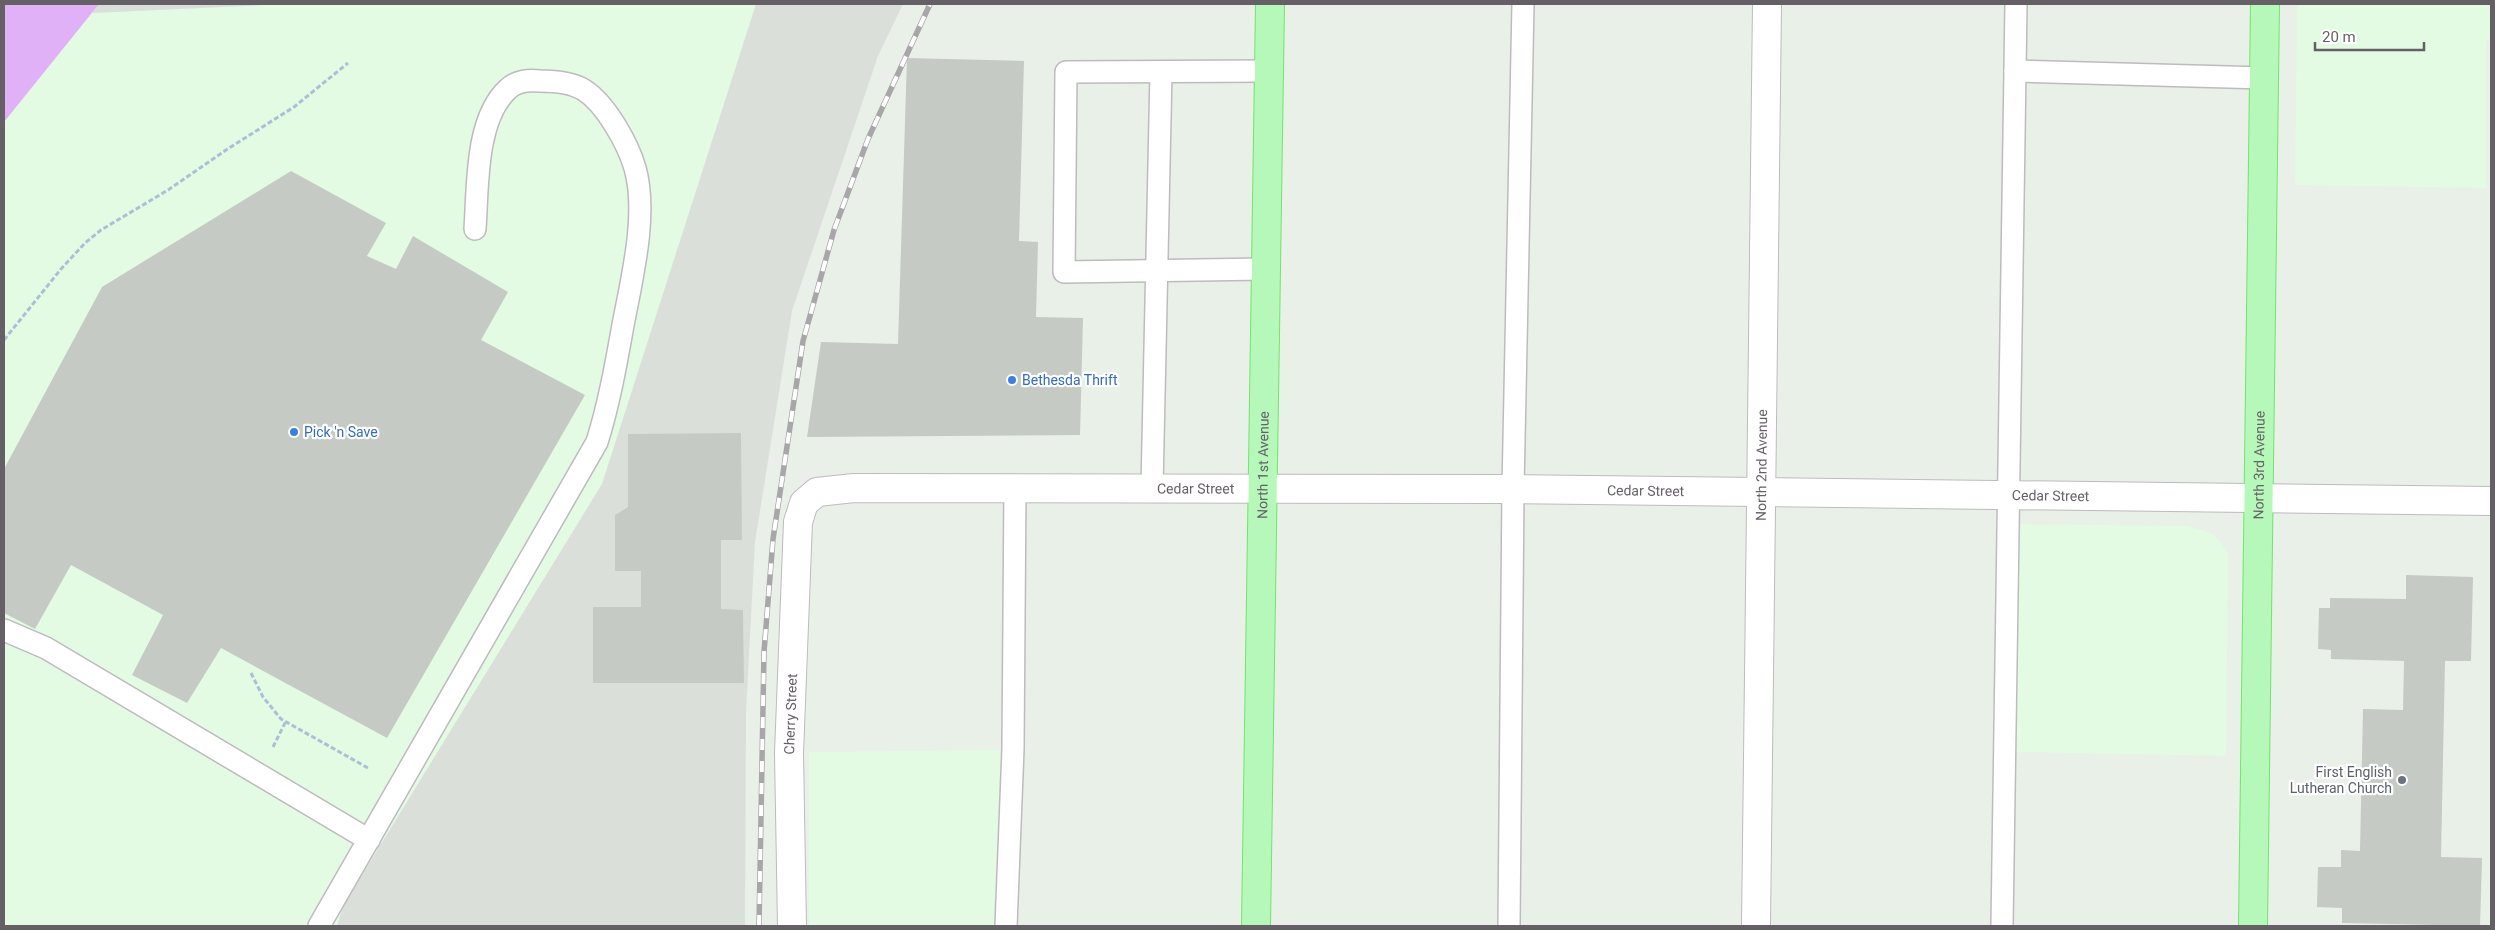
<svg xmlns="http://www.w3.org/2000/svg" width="2495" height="930" font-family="Roboto,sans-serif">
<rect width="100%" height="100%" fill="#e8f0e8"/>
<g fill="#e2fbe2">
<polygon points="286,4 756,4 602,484 343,906 337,926 4,926 4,122 92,13"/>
<polygon points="2297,4 2491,4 2491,41 2486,41 2486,188 2295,185"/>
<polygon points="2016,524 2187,526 2209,532 2218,539 2228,553 2226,756 2014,752"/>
<polygon points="1004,750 997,926 809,926 809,752"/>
</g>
<g fill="#dadfda">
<polygon points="99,4 286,4 92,13"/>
<polygon points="756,4 903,4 878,56 792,311 755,542 746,712 745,926 337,926 343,906 602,484"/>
</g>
<polygon fill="#e0b1f7" points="4,4 99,4 4,122"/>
<g fill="#c5cbc4">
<polygon points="907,58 1024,61 1019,241 1038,242 1036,317 1083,318 1080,435 807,437 821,342 898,344"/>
<polygon points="291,171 386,223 367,256 396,269 413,236 508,292 481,340 585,395 387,738 221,648 187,703 132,675 163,615 71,565 35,629 4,613 4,469 102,287"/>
<polygon points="741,433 742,540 721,540 721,609 743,610 744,683 593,683 593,607 641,607 641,571 615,571 615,515 628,507 628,434"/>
<polygon points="2406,575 2473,577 2471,661 2445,661 2441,857 2482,858 2480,926 2342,923 2342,908 2317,907 2318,867 2341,867 2341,850 2360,851 2363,709 2403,710 2404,661 2331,659 2331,650 2318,649 2319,608 2330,608 2330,598 2406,599"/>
</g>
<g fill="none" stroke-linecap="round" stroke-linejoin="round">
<defs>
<g id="lane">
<polyline points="2015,71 2264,78"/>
<polyline points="1265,269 1064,272 1066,72 1269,71"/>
<polyline points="1152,488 1161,72"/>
<polyline points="4,630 46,648 369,840"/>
<path d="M 319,926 L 597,442 C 609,404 616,364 623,325 C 632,278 648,214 635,168 C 628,144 606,104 584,90 C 571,82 554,81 540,81 C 529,80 517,80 508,89 C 475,119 478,187 475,229"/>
<polyline points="1006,926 1013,749 1015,487"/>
<polyline points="1509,926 1513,489 1523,4"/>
<polyline points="2002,926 2016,4"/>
</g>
<g id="street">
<path id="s1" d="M 792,926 L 789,753 L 798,522 L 804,503 L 817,492 L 854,488 L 1513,489 L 2491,501"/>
<path id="s2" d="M 1756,926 L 1767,4"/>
</g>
<g id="primary">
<path id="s3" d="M 1256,926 L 1270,4"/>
<path id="s4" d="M 2253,926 L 2265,4"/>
</g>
</defs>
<use href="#lane" stroke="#bfbac0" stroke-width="24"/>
<use href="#street" stroke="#bfbac0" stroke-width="30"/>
<use href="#primary" stroke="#71e56c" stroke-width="30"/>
<g stroke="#acc0d5" stroke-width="3" stroke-dasharray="5 2.5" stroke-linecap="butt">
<polyline points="4,340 61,269 85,243 101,230 168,190 226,150 294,107 348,63"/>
<polyline points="251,673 263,697 281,719 368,768"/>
<polyline points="273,747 286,721"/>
</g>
<use href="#lane" stroke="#fff" stroke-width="21"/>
<use href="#street" stroke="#fff" stroke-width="28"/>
<use href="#primary" stroke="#b5f8ba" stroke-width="28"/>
<defs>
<polyline id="rail" points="759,926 764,652 773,539 803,341 834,230 868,139 930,4"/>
</defs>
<use href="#rail" stroke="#a8a6a9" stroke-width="5.5"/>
<use href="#rail" stroke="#fff" stroke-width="4" stroke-dasharray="11" stroke-linecap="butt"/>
</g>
<g fill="#3f7fe0" stroke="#fff" stroke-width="2">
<circle cx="1012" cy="380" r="5"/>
<circle cx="294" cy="432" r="5"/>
</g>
<circle fill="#6b7280" stroke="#fff" stroke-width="2" cx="2402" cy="780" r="5"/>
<g text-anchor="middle" stroke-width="4.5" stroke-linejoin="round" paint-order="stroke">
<g font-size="14" fill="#366cbe" stroke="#fff" text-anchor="start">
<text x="1022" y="385">Bethesda Thrift</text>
<text x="304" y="437">Pick 'n Save</text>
</g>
<g font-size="14" fill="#655f66" stroke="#fff">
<text dy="5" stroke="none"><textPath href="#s3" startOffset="461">North 1st Avenue</textPath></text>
<text dy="5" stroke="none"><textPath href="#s2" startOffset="461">North 2nd Avenue</textPath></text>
<text dy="5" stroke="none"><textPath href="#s4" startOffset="461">North 3rd Avenue</textPath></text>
<text dy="5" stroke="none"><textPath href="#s1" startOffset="820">Cedar Street</textPath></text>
<text dy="5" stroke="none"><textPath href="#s1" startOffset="1270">Cedar Street</textPath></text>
<text dy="5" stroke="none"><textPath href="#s1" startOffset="1675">Cedar Street</textPath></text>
<text dy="5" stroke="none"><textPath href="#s1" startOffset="212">Cherry Street</textPath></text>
</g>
<g font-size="14" fill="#5b616d" stroke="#fff" text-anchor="end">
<text x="2392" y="777">First English<tspan x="2392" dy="16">Lutheran Church</tspan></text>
</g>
</g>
<rect width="2495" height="930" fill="none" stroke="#655f66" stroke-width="10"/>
<path d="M2315 42v8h109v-8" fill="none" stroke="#655f66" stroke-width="2.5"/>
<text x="2322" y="42" font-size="15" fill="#655f66" stroke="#ffffff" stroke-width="4" paint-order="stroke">20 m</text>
</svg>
